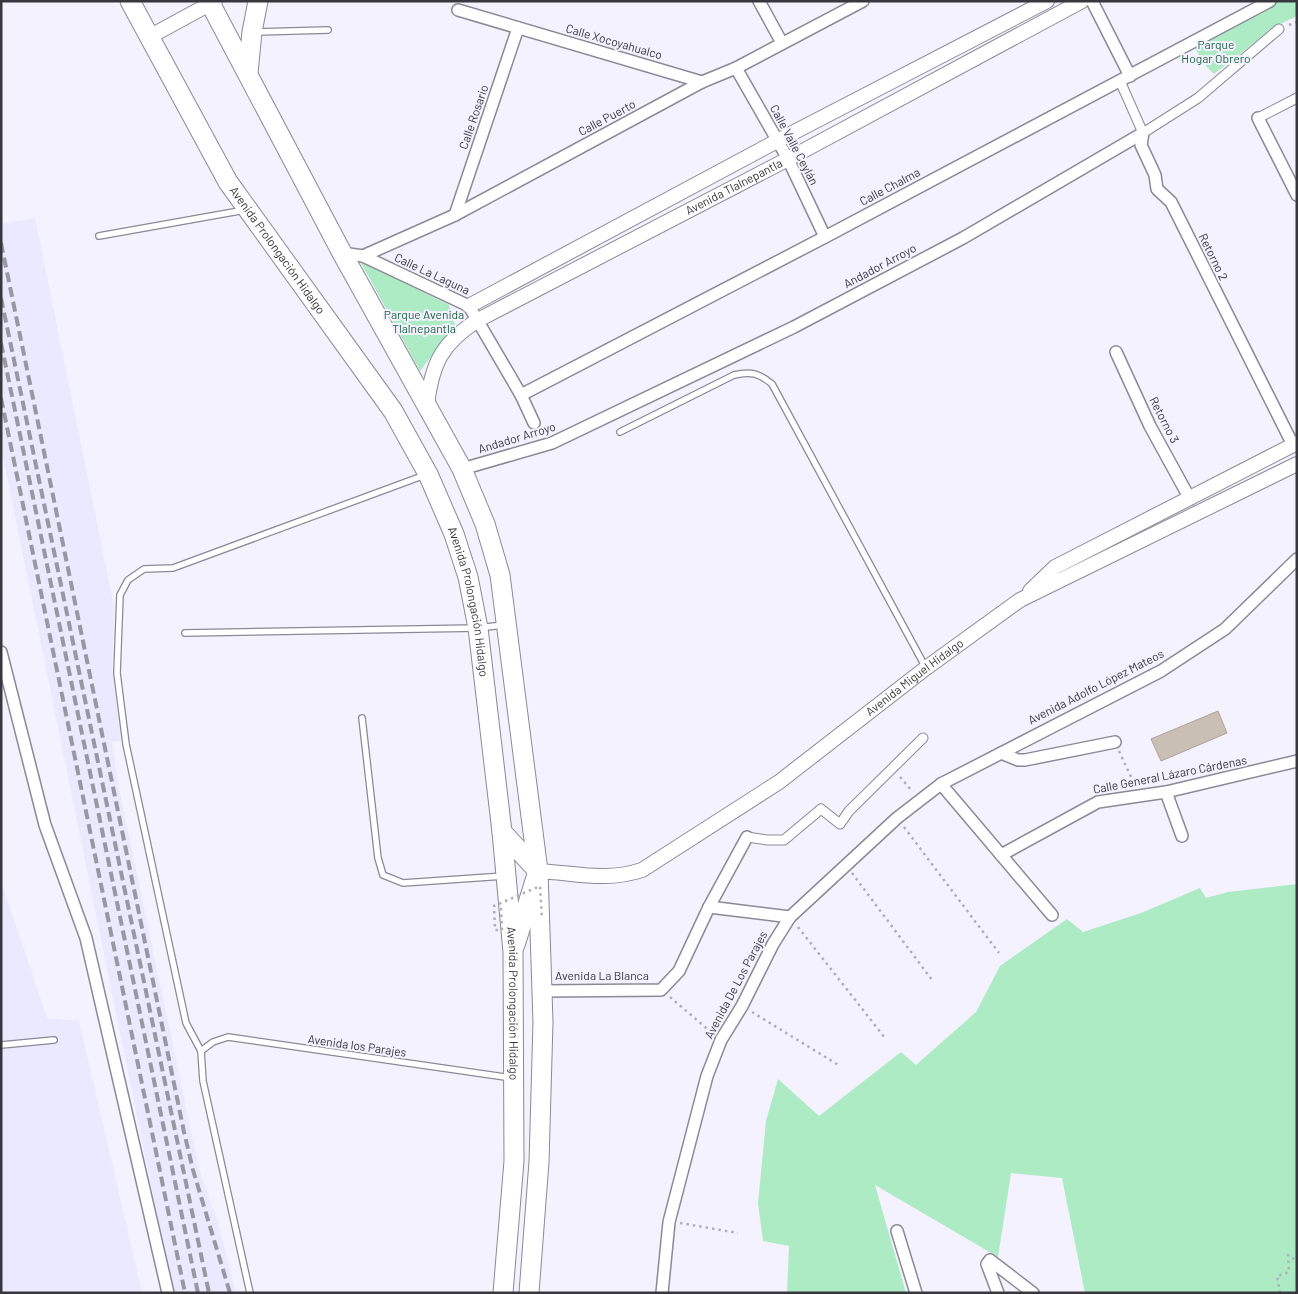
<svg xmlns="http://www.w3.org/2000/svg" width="1298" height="1294" font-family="Barlow,sans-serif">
<rect width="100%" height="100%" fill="#f3f2fe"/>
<g fill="#ebe9ff">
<polygon points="1,215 3,224 35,218 114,607 112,667 121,741 112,742 119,789 199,1169 218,1223 236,1293 173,1293 1,447"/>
<polygon points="1,881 47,1018 79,1021 142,1293 1,1293"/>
</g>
<g fill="#adebc5">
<polygon points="1279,1 1297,1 1297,16 1276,26 1214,74 1203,63 1192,42 1204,40"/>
<polygon points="360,261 449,305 455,325 420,371"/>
<polygon points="1297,884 1297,1293 1085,1293 1062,1178 1011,1173 998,1257 875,1185 906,1293 787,1293 789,1246 763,1241 758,1203 766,1121 778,1079 819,1116 901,1052 916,1065 976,1012 1000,966 1067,919 1083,932 1141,913 1200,888 1206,898 1228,892"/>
</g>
<polygon fill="#cabfb4" stroke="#afa49a" points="1218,711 1227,733 1161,761 1151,739"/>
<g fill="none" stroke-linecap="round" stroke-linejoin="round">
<defs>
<g id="service">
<polyline points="256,32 328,30"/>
<polyline points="99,236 245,210"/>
<path d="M 620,432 L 734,375 C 750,371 759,373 772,384 L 926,668"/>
<polyline points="185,633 478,628 503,625"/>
<polyline points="362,718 378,858 383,875 403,883 504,876"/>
<polyline points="1,1045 54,1040"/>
<polyline points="201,1051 213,1042 228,1037 512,1078"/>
<polyline points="250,1293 203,1081 201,1051 186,1023 126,744 117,673 120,595 128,580 144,569 173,568 425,475"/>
</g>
<g id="pedestrian">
<polyline points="1120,81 1143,133 1198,98 1279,29"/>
<polyline points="1258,118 1297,98"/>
<polyline points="747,837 767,840 784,840 821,809 840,824 849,811 923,738"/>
</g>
<g id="minor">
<polyline points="759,1 782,43"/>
<polyline points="1092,1 1130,76"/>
<polyline points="458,10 702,82"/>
<polyline points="736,68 788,159 825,237"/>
<polyline points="1258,118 1297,195"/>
<polyline points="1143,133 1141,145 1155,175 1157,189 1171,202 1293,445"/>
<polyline points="455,215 518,28"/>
<polyline points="342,253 363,256 469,306 521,395 534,423"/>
<polyline points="363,256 455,215 702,82 736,68 863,1"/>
<polyline points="1116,352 1150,426 1190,499"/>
<polyline points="521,395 825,237 1270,1"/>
<polyline points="462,469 552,443 794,327 963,238 1143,133"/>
<polyline points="1,652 45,825 86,938 168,1293"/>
<polyline points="1001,753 1018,760 1025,760 1115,742"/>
<polyline points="941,784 1052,915"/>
<polyline points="1166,792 1182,836"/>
<polyline points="1001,855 1098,802 1166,792 1297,761"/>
<polyline points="709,907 790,917"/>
<polyline points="542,991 661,990 679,971 709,907 747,837"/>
<polyline points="897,1231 916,1293"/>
<polyline points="662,1293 669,1222 707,1076 721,1040 742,1006 773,944 790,917 897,818 941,784 1161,671 1225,629 1297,559"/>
<polyline points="998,1293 987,1264 990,1260 1033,1293"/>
</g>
<g id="tertiary">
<polyline points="149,37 215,1"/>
<polyline points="469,306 777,141 1047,1"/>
<path id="s1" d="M 427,405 C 432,363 442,343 478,320 L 788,159 L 1082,1"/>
<polyline points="1030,591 1055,567 1297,443"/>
<path id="s2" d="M 538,871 C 576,873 605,882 642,870 L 779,782 L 926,668 L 1020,600 L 1297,464"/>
</g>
<g id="trunk">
<path id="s3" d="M 130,1 L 228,182 L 393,411 L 428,474 L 454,534 L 468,577 L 478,628 L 502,832 L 513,952 L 514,1161 L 503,1293"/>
<polyline points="209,1 342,253 462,469 485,524 500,575 538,871 543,1022 539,1162 529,1293"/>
<polyline points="248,73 252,32 258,1"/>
<polyline points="502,832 538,871 515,945"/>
</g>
</defs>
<use href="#service" stroke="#8b8996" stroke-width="8"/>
<use href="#pedestrian" stroke="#8b8996" stroke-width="11"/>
<use href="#minor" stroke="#8b8996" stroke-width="14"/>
<use href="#tertiary" stroke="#8b8996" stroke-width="16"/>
<use href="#trunk" stroke="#8b8996" stroke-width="21"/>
<g stroke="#b0afb9" stroke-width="2.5" stroke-dasharray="2.5 4" stroke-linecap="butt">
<polyline points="1289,25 1297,22"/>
<polyline points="1119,751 1132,779 1122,786"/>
<polyline points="900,777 912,791"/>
<polyline points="904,827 999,953"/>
<polyline points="852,873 932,980"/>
<polyline points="798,927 885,1038"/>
<polyline points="670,997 712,1033"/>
<polyline points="752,1012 840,1066"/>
<polyline points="680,1223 738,1233"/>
<polyline points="1280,1293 1277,1276 1289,1272 1288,1255 1297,1261"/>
</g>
<use href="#service" stroke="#fff" stroke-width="5.5"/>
<use href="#pedestrian" stroke="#fff" stroke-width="9"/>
<use href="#minor" stroke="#fff" stroke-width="11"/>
<use href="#tertiary" stroke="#fff" stroke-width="14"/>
<use href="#trunk" stroke="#fff" stroke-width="19"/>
<g stroke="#9998a1" stroke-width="4" stroke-dasharray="10 5" stroke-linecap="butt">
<polyline points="1,243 184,1132 193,1170 230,1293"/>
<polyline points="1,298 209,1293"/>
<polyline points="1,343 198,1293"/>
<polyline points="1,398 185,1293"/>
</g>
<polyline stroke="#b0afb9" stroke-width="2.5" stroke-dasharray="2.5 4" stroke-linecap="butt" points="501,908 502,930 495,930 494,906 540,886 542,919"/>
</g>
<g text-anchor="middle" stroke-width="4" stroke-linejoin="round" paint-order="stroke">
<g font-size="12" fill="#38373d" stroke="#f3f2fe">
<text transform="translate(614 42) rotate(16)" y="4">Calle Xocoyahualco</text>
<text transform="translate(474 117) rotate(-71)" y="4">Calle Rosario</text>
<text transform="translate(607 118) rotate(-28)" y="4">Calle Puerto</text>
<text transform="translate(794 145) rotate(62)" y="4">Calle Valle Ceylán</text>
<text dy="4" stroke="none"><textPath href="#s1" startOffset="392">Avenida Tlalnepantla</textPath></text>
<text transform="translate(890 187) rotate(-28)" y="4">Calle Chalma</text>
<text dy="4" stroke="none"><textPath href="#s3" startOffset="290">Avenida Prolongación Hidalgo</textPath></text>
<text transform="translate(1213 257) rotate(64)" y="4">Retorno 2</text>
<text transform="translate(880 266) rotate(-28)" y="4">Andador Arroyo</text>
<text transform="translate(432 274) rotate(25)" y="4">Calle La Laguna</text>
<text transform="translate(1164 420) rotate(63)" y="4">Retorno 3</text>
<text transform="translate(517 438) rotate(-17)" y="4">Andador Arroyo</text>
<text dy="4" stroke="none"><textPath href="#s3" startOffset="695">Avenida Prolongación Hidalgo</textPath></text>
<text dy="4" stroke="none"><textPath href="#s2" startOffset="439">Avenida Miguel Hidalgo</textPath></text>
<text transform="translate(1096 687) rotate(-27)" y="4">Avenida Adolfo López Mateos</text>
<text transform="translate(1170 775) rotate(-11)" y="4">Calle General Lázaro Cárdenas</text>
<text x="602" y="980">Avenida La Blanca</text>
<text transform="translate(736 985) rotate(-62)" y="4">Avenida De Los Parajes</text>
<text dy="4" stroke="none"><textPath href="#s3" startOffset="1100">Avenida Prolongación Hidalgo</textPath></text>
<text transform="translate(357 1046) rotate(8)" y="4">Avenida los Parajes</text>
</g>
<g font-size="12" fill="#1f6542" stroke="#f3f2fe">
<text x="1216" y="49">Parque<tspan x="1216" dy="14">Hogar Obrero</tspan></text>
<text x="424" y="319">Parque Avenida<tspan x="424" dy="14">Tlalnepantla</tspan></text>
</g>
</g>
<rect width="1298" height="1294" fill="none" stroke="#38373d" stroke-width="5"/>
</svg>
